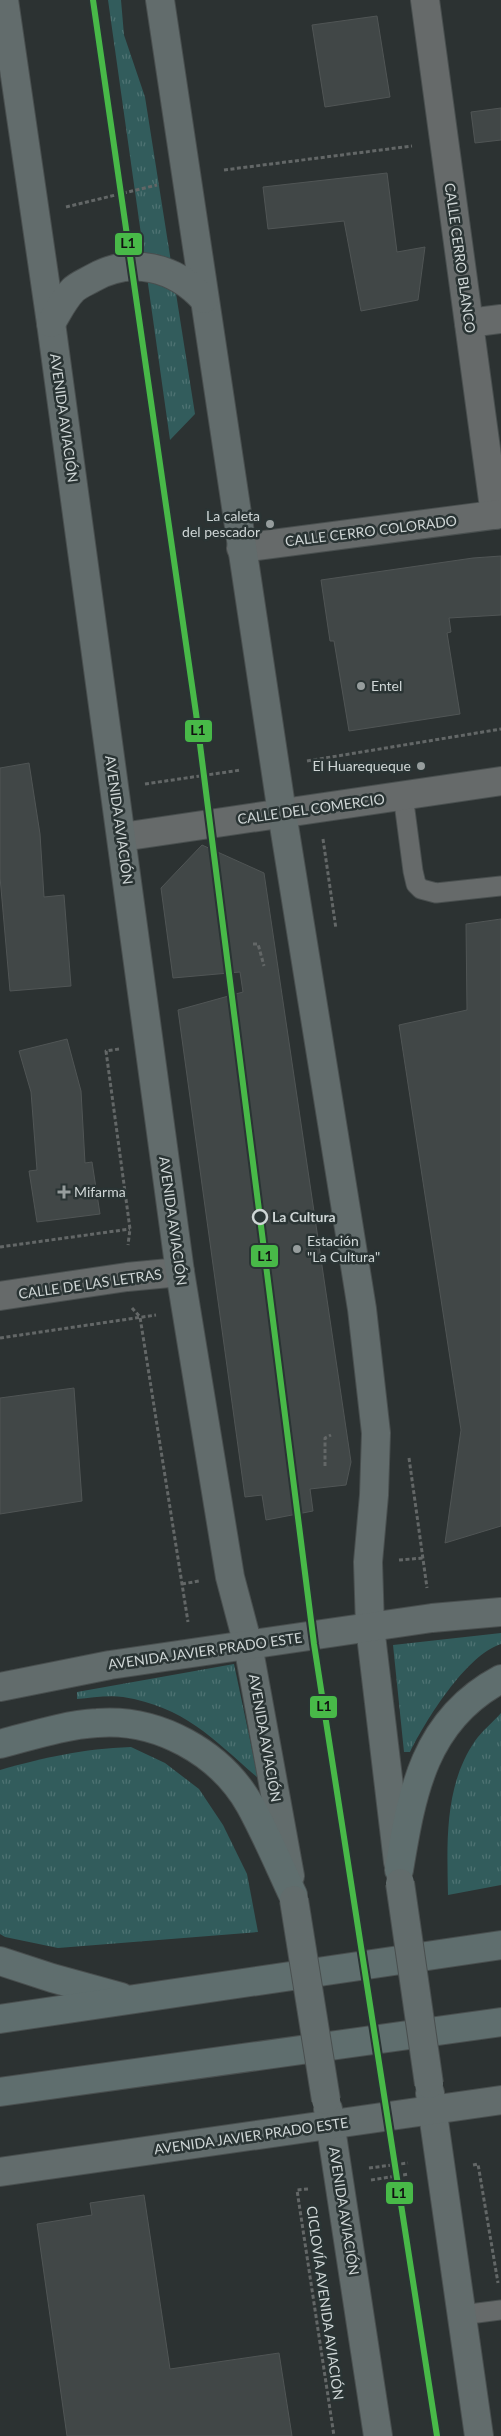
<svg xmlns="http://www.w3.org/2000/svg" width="501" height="2436" font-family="Lato,sans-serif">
<defs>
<pattern id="grass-tufts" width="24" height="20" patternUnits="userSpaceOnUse" patternTransform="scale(1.25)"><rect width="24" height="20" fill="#325c5c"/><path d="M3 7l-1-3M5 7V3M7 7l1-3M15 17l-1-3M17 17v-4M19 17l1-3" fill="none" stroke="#4f7373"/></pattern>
</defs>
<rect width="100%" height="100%" fill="#2c3232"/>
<g fill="url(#grass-tufts)">
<polygon points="108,0 121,0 124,35 145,97 195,414 170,440"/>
<path d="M 501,1633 L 501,1644 C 466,1655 426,1720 410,1752 L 404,1752 L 393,1645 Z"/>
<path d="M 234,1664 L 258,1778 C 213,1739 185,1707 123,1697 C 108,1695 91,1698 77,1699 L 77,1692 Z"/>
<path d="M 501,1713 L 501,1885 L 448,1895 C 447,1843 444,1786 475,1741 C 482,1731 493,1722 501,1713 Z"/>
<path d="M 131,1747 L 165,1763 L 199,1789 L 223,1825 L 247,1874 L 258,1932 L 58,1948 L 5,1937 L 0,1934 L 0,1770 C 46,1757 82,1749 131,1747 Z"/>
</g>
<g fill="#414747" stroke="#505555">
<polygon points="377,16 390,97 325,107 312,25"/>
<polygon points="501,108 501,140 475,143 471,112"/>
<polygon points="387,173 397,252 425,247 418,300 361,311 344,221 268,229 263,187"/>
<polygon points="501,556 501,615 449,618 451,632 447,633 460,714 349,731 334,641 330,641 321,580 473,558"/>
<polygon points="29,763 40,834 44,897 64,895 71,986 10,991 0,877 0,768"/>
<polygon points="202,845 264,873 351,1462 346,1485 310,1489 313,1511 266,1520 262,1495 245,1497 178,1010 243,992 240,972 173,978 161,888"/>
<polygon points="501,919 501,1526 445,1543 461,1430 399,1025 467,1010 466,924"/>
<polygon points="67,1039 81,1091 85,1163 92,1162 100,1214 37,1222 29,1171 37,1170 31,1092 19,1051"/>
<polygon points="74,1388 82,1501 0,1514 0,1398"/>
<polygon points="144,2195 170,2369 279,2353 292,2436 67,2436 37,2224 92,2215 90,2203"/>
</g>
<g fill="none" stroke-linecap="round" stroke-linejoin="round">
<defs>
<g id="lane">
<polyline points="403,795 413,871 416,884 421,889 436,893 501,886"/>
<polyline points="462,2315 501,2310"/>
</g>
<g id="street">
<polyline points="425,0 495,515"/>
<polyline points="469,323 501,319"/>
<polyline points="241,548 501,514"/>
<polyline points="122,837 501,781"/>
<polyline points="0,1296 127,1277 180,1272"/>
</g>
<g id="primary">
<polyline points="4,0 51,323 180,1272 230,1577 248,1645 290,1876"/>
<polyline points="160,0 282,813 362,1309 376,1433 374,1495 368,1562 370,1627 398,1862"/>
<path d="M 51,323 C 58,312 64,299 73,290 C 78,285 86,282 93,278 C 131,256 175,267 204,299"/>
<polyline points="0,1687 110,1665 432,1618 501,1612"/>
<polyline points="430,2093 479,2436"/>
<polyline points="328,2109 378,2436"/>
<polyline points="0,2172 501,2100"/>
</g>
<g id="highway">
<path d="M 0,1744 C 31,1736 64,1725 97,1723 C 157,1718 220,1752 250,1805 C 266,1834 279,1865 293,1895"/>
<path d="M 399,1870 C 412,1792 424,1720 501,1679"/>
<polyline points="0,1961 52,1978 121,1997"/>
<polyline points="0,2019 501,1945"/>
<polyline points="0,2092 501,2022"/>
</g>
</defs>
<use href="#lane" stroke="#494f4f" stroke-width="21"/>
<use href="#street" stroke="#494f4f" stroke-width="30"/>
<use href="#primary" stroke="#494f4f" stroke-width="30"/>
<use href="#highway" stroke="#494f4f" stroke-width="30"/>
<g stroke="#636767" stroke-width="3" stroke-dasharray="4 2.5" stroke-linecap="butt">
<polyline points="224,170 412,146"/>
<polyline points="66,207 157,185"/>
<polyline points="307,761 501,729"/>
<polyline points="145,784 241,770"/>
<polyline points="323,839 336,929"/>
<polyline points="253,944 258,944 264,966"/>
<polyline points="119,1049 106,1051 130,1229 128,1245"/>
<polyline points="0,1247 130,1229"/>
<polyline points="132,1308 140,1317 188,1622"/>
<polyline points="0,1338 156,1315"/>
<polyline points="409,1458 427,1588"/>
<polyline points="325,1466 325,1438 331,1435"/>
<polyline points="399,1560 423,1558"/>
<polyline points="182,1584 199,1581"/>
<polyline points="473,2165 478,2164 498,2283"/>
<polyline points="369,2168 408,2163"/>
<polyline points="371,2180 409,2174"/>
<polyline points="308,2189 297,2190 334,2436"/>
</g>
<use href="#lane" stroke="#666a6a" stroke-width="19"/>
<use href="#street" stroke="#666a6a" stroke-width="28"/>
<use href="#primary" stroke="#626c6c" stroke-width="28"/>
<use href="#highway" stroke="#5f6e6e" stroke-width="28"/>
<defs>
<g id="primary-bridge">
<polyline points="400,1883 429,2084"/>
<polyline points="294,1900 326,2100"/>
</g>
</defs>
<use href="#primary-bridge" stroke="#494f4f" stroke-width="30" stroke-linecap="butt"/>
<use href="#primary-bridge" stroke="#626c6c" stroke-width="28"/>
<defs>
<polyline id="metro-1" points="93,0 196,713 314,1644 437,2436"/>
</defs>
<use href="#metro-1" stroke="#2a3434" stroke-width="10"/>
<use href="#metro-1" stroke="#48b948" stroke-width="6"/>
</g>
<g fill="#969d9d" stroke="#2a3434" stroke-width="2">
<circle cx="270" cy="524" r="5"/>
<circle cx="361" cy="686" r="5"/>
<circle cx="421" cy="766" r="5"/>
<path d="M61.5 1184.5h5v5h5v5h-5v5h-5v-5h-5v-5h5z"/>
<circle cx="297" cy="1249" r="5"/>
</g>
<circle fill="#2a3434" stroke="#cfd6d6" stroke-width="2.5" cx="260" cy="1217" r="7"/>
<g text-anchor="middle" stroke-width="5" stroke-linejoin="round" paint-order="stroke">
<g font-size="14" fill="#cfd6d6" stroke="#2a3434">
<text transform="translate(460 258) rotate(82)" y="5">CALLE CERRO BLANCO</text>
<text transform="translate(64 418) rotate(82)" y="5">AVENIDA AVIACIÓN</text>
<text transform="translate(371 531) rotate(-7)" y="5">CALLE CERRO COLORADO</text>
<text transform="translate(311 809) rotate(-8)" y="5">CALLE DEL COMERCIO</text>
<text transform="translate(119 820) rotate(82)" y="5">AVENIDA AVIACIÓN</text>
<text transform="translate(173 1221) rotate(82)" y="5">AVENIDA AVIACIÓN</text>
<text transform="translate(90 1284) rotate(-8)" y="5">CALLE DE LAS LETRAS</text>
<text transform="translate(205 1651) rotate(-8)" y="5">AVENIDA JAVIER PRADO ESTE</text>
<text transform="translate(265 1738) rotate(80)" y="5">AVENIDA AVIACIÓN</text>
<text transform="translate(251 2136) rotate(-8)" y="5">AVENIDA JAVIER PRADO ESTE</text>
<text transform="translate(344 2211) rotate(81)" y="5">AVENIDA AVIACIÓN</text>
<text transform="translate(325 2303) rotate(82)" y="5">CICLOVÍA AVENIDA AVIACIÓN</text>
</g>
<g font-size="14" fill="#cfd6d6" stroke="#2a3434" text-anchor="start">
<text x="260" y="521" text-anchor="end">La caleta<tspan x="260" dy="16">del pescador</tspan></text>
<text x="371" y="691">Entel</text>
<text x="411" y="771" text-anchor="end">El Huarequeque</text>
<text x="74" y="1197">Mifarma</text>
<text x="307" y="1246">Estación<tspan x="307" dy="16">"La Cultura"</tspan></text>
</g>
<g font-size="14" font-weight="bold" fill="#cfd6d6" stroke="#2a3434" text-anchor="start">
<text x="272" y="1222">La Cultura</text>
</g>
</g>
<g stroke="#2a3434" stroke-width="2">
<rect x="114" y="232" width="29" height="24" rx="5" fill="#48b948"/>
<rect x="184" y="719" width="29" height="24" rx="5" fill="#48b948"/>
<rect x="250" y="1244" width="29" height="24" rx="5" fill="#48b948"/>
<rect x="309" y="1695" width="29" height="24" rx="5" fill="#48b948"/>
<rect x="385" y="2181" width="29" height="24" rx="5" fill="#48b948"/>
</g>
<g font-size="14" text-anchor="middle" font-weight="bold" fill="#111">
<text x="128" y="248">L1</text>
<text x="198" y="735">L1</text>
<text x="265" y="1261">L1</text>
<text x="324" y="1711">L1</text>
<text x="399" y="2198">L1</text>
</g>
</svg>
